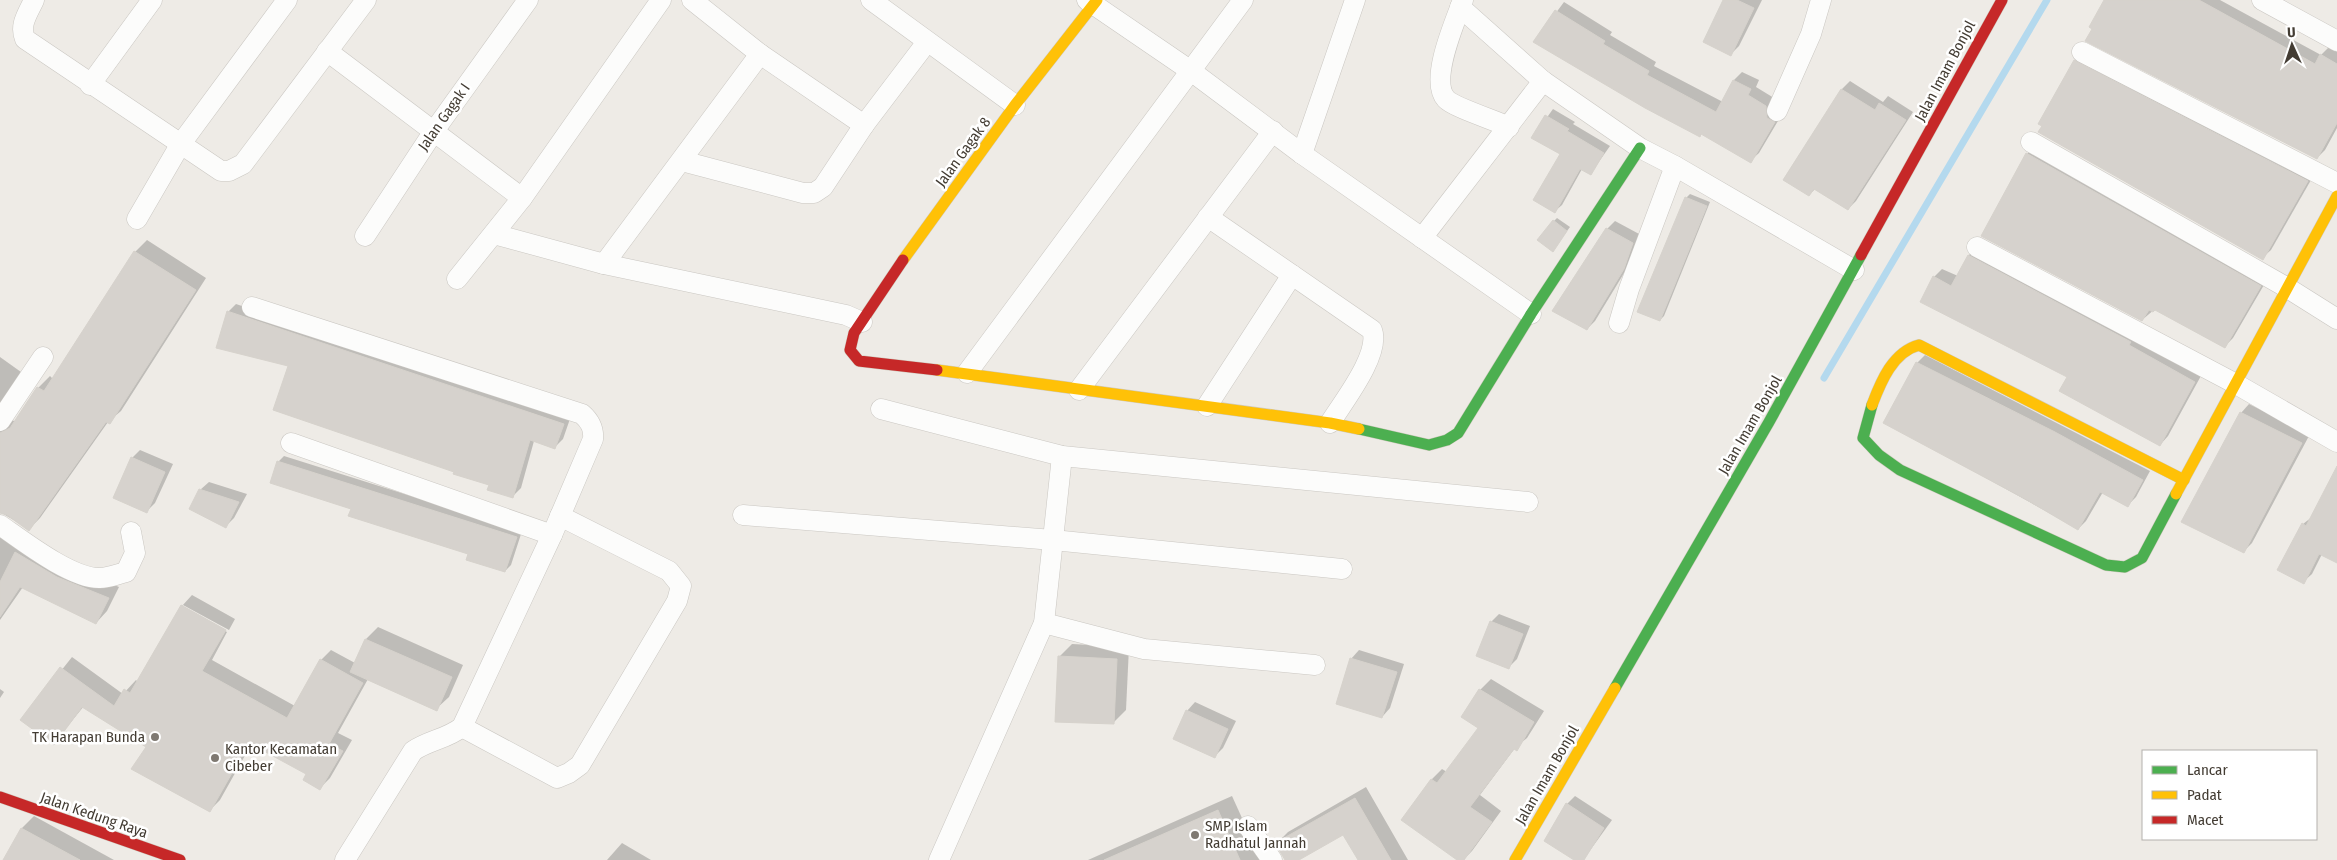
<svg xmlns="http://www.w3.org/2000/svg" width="2337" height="860" font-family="'Fira Sans Condensed',sans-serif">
<rect width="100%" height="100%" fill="#eeebe6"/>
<g fill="#0003">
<polygon points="1725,0 1762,0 1739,46 1731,54"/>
<polygon points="2105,0 2220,0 2321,55 2329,47 2337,52 2337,128 2325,150 2317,158"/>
<polygon points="1564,2 1612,32 1610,35 1656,62 1654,66 1723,102 1734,80 1742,72 1759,80 1756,87 1774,98 1782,114 1759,153 1750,161 1702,133 1700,136 1535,41"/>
<polygon points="2083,53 2315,173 2271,250 2262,258 2075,61"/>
<polygon points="1850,81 1883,102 1888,96 1913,112 1856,201 1848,209 1815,189 1809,195 1784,179 1842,89"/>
<polygon points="1553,109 1575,122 1573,124 1610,146 1591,173 1582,169 1562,205 1555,211 1561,154 1533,137"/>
<polygon points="2036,146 2268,278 2233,338 2224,347 2155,309 2142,320 2027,154"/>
<polygon points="1690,194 1710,202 1664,316 1660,320 1686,198"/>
<polygon points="1557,218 1570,227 1553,250 1554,221"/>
<polygon points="1615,221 1641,235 1632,260 1595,321 1587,329 1607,229"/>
<polygon points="147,240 206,278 121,411 108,422 40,518 29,529 0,512 0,410 5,420 16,421 38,388 50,376 53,379 135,252"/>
<polygon points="1977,247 2202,374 2168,436 2160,445 1934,277 1942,269 1958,276 1969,255"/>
<polygon points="236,304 571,416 563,439 555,447 534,441 521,488 513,496 490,484 455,471 290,365 228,312"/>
<polygon points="1925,355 2150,471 2136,497 2127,506 2103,492 2086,521 2078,529 1885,422 1917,363"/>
<polygon points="0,357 21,372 0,407"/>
<polygon points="2249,404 2310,434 2252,543 2244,551 2241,413"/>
<polygon points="140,450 173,464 155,503 147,511 132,458"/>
<polygon points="284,456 522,531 511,565 505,571 469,553 352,508 278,462"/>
<polygon points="2337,469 2337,561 2322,554 2312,574 2303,582 2303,524 2312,517"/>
<polygon points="209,482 247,494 234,518 226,526 200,490"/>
<polygon points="0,514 4,523 69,565 119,587 107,611 96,623 23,587 0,620"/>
<polygon points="192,595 235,619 229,630 183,605 183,608 227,632 212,660 295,706 321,660 331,650 355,663 366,639 378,627 463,665 449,697 436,709 368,679 338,733 352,740 330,778 320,788 308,774 252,743 220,800 209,811 133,769 147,746 84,706 54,743 22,720 72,657 123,694 136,680 138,682 182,606"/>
<polygon points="1499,614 1530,626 1517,659 1508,668 1491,622"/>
<polygon points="1072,644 1129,647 1126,710 1113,723 1059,657"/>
<polygon points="1359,650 1404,664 1390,708 1382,717 1351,659"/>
<polygon points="1491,679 1544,711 1527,738 1515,748 1480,795 1501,811 1472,851 1463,860 1460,860 1431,780 1442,769 1447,772 1480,727 1463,717 1480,690"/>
<polygon points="0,689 4,692 0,698"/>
<polygon points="1195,702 1236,721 1223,748 1215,756 1187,711"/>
<polygon points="1366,787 1408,860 1359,860 1344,833 1296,860 1287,860 1277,843 1288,832"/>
<polygon points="1232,796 1261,860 1088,860"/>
<polygon points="1575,796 1612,820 1583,860 1576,860 1567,804"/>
<polygon points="34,816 114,860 4,860 22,828"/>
<polygon points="622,843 651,860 607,860"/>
</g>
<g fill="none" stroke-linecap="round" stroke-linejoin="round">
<polyline stroke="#b4d9ee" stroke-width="7" points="1824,378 2047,0"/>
</g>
<g fill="#d6d2cd" stroke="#d6d2cc">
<polygon points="1723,0 1737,0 1754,8 1731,56 1703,42"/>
<polygon points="2104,0 2199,0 2315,64 2320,54 2337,64 2337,123 2317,159 2085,41 2092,29 2089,27"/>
<polygon points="1555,10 1605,41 1603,44 1649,71 1647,75 1716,112 1733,80 1751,89 1748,95 1766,106 1767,118 1775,122 1751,163 1701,134 1700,137 1645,108 1533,42"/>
<polygon points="2074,60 2308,181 2263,260 2038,132 2042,126 2038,124"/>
<polygon points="1841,89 1875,110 1879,103 1906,120 1848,210 1814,189 1809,196 1783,180"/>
<polygon points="1545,115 1569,129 1567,131 1604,153 1591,175 1580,169 1555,213 1533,200 1560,154 1531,138"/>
<polygon points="2026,153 2261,286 2225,348 2155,310 2153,312 2149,310 2142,321 1981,236"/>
<polygon points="1685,197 1707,206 1660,321 1637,312"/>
<polygon points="1553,220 1567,231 1553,252 1537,240"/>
<polygon points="1606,228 1633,243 1624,269 1587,330 1552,311"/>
<polygon points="134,251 196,290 110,424 106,422 29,531 7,515 0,513 0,433 10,428 37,387 44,391"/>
<polygon points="1968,255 2131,342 2129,345 2195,382 2160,446 2059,391 2067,377 1920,302 1933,276 1951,286"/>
<polygon points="227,311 564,424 555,449 530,440 513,498 487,490 489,485 453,474 454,472 273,410 288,366 216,348"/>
<polygon points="1916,362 2055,432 2143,480 2128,507 2100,492 2078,530 2027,500 1883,423"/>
<polygon points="2240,412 2302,443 2244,553 2181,522"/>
<polygon points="131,457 165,472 147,513 113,498"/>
<polygon points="277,461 517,537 505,572 466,560 468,554 348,516 351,509 270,483"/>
<polygon points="2337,466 2337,563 2319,554 2304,584 2277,570 2302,523 2306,526"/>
<polygon points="199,489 239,502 226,528 189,509"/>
<polygon points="15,552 57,577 109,598 96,624 20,587 0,617 0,582"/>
<polygon points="181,605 226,630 202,671 287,718 320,659 363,683 329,744 343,751 320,790 303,780 306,774 249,743 210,812 131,769 146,747 82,707 54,745 20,720 60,667 114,706 124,689 130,693"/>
<polygon points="1490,621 1523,634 1509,669 1476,656"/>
<polygon points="365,639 452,677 437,711 350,672"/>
<polygon points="1058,656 1117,659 1114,724 1055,722"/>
<polygon points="1350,658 1397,672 1382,718 1336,704"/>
<polygon points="1479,689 1534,722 1517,751 1514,749 1470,807 1492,822 1464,860 1457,860 1401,820 1431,779 1437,783 1478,728 1461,717"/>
<polygon points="1186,710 1228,729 1215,758 1173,739"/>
<polygon points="1355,798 1391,860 1358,860 1343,835 1299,860 1285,860 1275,843"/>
<polygon points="1566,803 1604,828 1584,860 1574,860 1544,841"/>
<polygon points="1218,810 1240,860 1104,860"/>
<polygon points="21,828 80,860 3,860"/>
</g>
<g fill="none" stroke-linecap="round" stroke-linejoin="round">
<defs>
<g id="street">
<path d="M 34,0 C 28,13 19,25 25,39 L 221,171 L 229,171 L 243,164 L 366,0"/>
<polyline points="692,0 760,54 864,125"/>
<polyline points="871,0 1015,105"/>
<polyline points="1087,0 1191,71 1302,154 1531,314"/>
<path d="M 1463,0 C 1455,22 1429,80 1446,99 C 1453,107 1497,121 1509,127"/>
<polyline points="2262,0 2337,41"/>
<polyline points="1460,7 1543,81 1640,148 1675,166 1854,270"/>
<polyline points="327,51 522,198"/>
<polyline points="2082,52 2337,183"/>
<polyline points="90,85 152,0"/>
<polyline points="1777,111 1811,34 1821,0"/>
<polyline points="2031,142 2286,287 2337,319"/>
<polyline points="1302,154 1355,0"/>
<polyline points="682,161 803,193 814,193 823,187 864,125 927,42"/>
<path d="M 1208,217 L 1372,330 C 1381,354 1343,402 1330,423"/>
<polyline points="137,219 180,145 287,0"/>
<polyline points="494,234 604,264 846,315 862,322"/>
<polyline points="365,236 434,131 528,0"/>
<polyline points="1422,238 1543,81"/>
<polyline points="1977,247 2236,384 2337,442"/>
<polyline points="604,264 760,54"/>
<polyline points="457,279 522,198 661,0"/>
<path d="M 252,307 L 582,414 C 590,421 594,428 593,439 L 552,535 L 462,727 C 447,739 429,740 413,751 L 345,860"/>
<polyline points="1619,323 1629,289 1675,166"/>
<polyline points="967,373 1243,0"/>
<polyline points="1079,390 1273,131"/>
<polyline points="1207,406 1292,275"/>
<polyline points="881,409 1062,456 1528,502"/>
<polyline points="0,421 43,357"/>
<polyline points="291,443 552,535"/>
<polyline points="743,515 1053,540 1342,569"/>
<path d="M 0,525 C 23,541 72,579 100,578 C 108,578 118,574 126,572 L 135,553 L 131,532"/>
<polyline points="1044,623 1144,649 1315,665"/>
<polyline points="462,727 557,778 569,773 580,765 677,601 681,586 669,571 560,516"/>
<polyline points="1248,826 1272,860"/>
<polyline points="939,860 1044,623 1062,456"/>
</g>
<g id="fast">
<polyline points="1872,405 1863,438 1879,455 1900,470 2106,565 2125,567 2142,558 2176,494"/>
<polyline points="1359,429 1429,445 1447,440 1458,433 1531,314 1640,148"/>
<polyline points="1615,688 1769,422 1861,255"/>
</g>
<g id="slow">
<polyline points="903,260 1015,105 1097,0"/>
<polyline points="937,370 1330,423 1359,429"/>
<path d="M 1872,405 C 1881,381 1893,352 1919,345 L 2184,480"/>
<polyline points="2176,494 2337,196"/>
<polyline points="1515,860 1615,688"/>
</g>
<g id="jam">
<polyline points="1861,255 2002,0"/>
<polyline points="903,260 854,333 850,350 859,361 937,370"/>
<polyline points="0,797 180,860"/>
</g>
</defs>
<use href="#street" stroke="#cac7c2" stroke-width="21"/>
<use href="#fast" stroke="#cfcabe" stroke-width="12"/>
<use href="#slow" stroke="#cfcabe" stroke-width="12"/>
<use href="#jam" stroke="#cfcabe" stroke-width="12"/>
<use href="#street" stroke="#fcfcfb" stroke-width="20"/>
<use href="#fast" stroke="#4caf50" stroke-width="11"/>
<use href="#slow" stroke="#ffc107" stroke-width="11"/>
<use href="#jam" stroke="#c62828" stroke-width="11"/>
</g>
<g fill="#7f7972" stroke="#fff" stroke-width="2">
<circle cx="155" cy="737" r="5"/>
<circle cx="215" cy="758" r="5"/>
<circle cx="1195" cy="835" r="5"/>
</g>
<g text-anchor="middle" stroke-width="5" stroke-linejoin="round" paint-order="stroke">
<g font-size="15" fill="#433c33" stroke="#fff">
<text transform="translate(1945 71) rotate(-62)" y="5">Jalan Imam Bonjol</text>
<text transform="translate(444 117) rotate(-55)" y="5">Jalan Gagak I</text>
<text transform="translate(963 152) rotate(-54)" y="5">Jalan Gagak 8</text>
<text transform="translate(1750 425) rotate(-60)" y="5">Jalan Imam Bonjol</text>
<text transform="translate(1547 775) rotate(-60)" y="5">Jalan Imam Bonjol</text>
<text transform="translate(94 815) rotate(19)" y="5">Jalan Kedung Raya</text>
</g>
<g font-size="15" fill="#433c33" stroke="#fff" text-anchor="start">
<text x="145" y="742" text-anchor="end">TK Harapan Bunda</text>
<text x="225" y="754">Kantor Kecamatan<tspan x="225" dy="17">Cibeber</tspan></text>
<text x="1205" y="831">SMP Islam<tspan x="1205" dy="17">Radhatul Jannah</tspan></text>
</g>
</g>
<rect x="2142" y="750" width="175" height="90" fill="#ffffff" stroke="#b4b1ad"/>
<rect x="2152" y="766" width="25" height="8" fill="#4caf50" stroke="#b4b1ad"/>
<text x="2187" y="775" font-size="15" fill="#433c33">Lancar</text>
<rect x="2152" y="791" width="25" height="8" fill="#ffc107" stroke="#b4b1ad"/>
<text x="2187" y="800" font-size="15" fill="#433c33">Padat</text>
<rect x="2152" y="816" width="25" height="8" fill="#c62828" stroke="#b4b1ad"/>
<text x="2187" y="825" font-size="15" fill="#433c33">Macet</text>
<g transform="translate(2292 45) rotate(357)" stroke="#ffffff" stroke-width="4" paint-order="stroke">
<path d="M0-4L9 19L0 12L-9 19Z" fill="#433c33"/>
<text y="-8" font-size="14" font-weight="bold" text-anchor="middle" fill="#433c33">U</text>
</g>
</svg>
